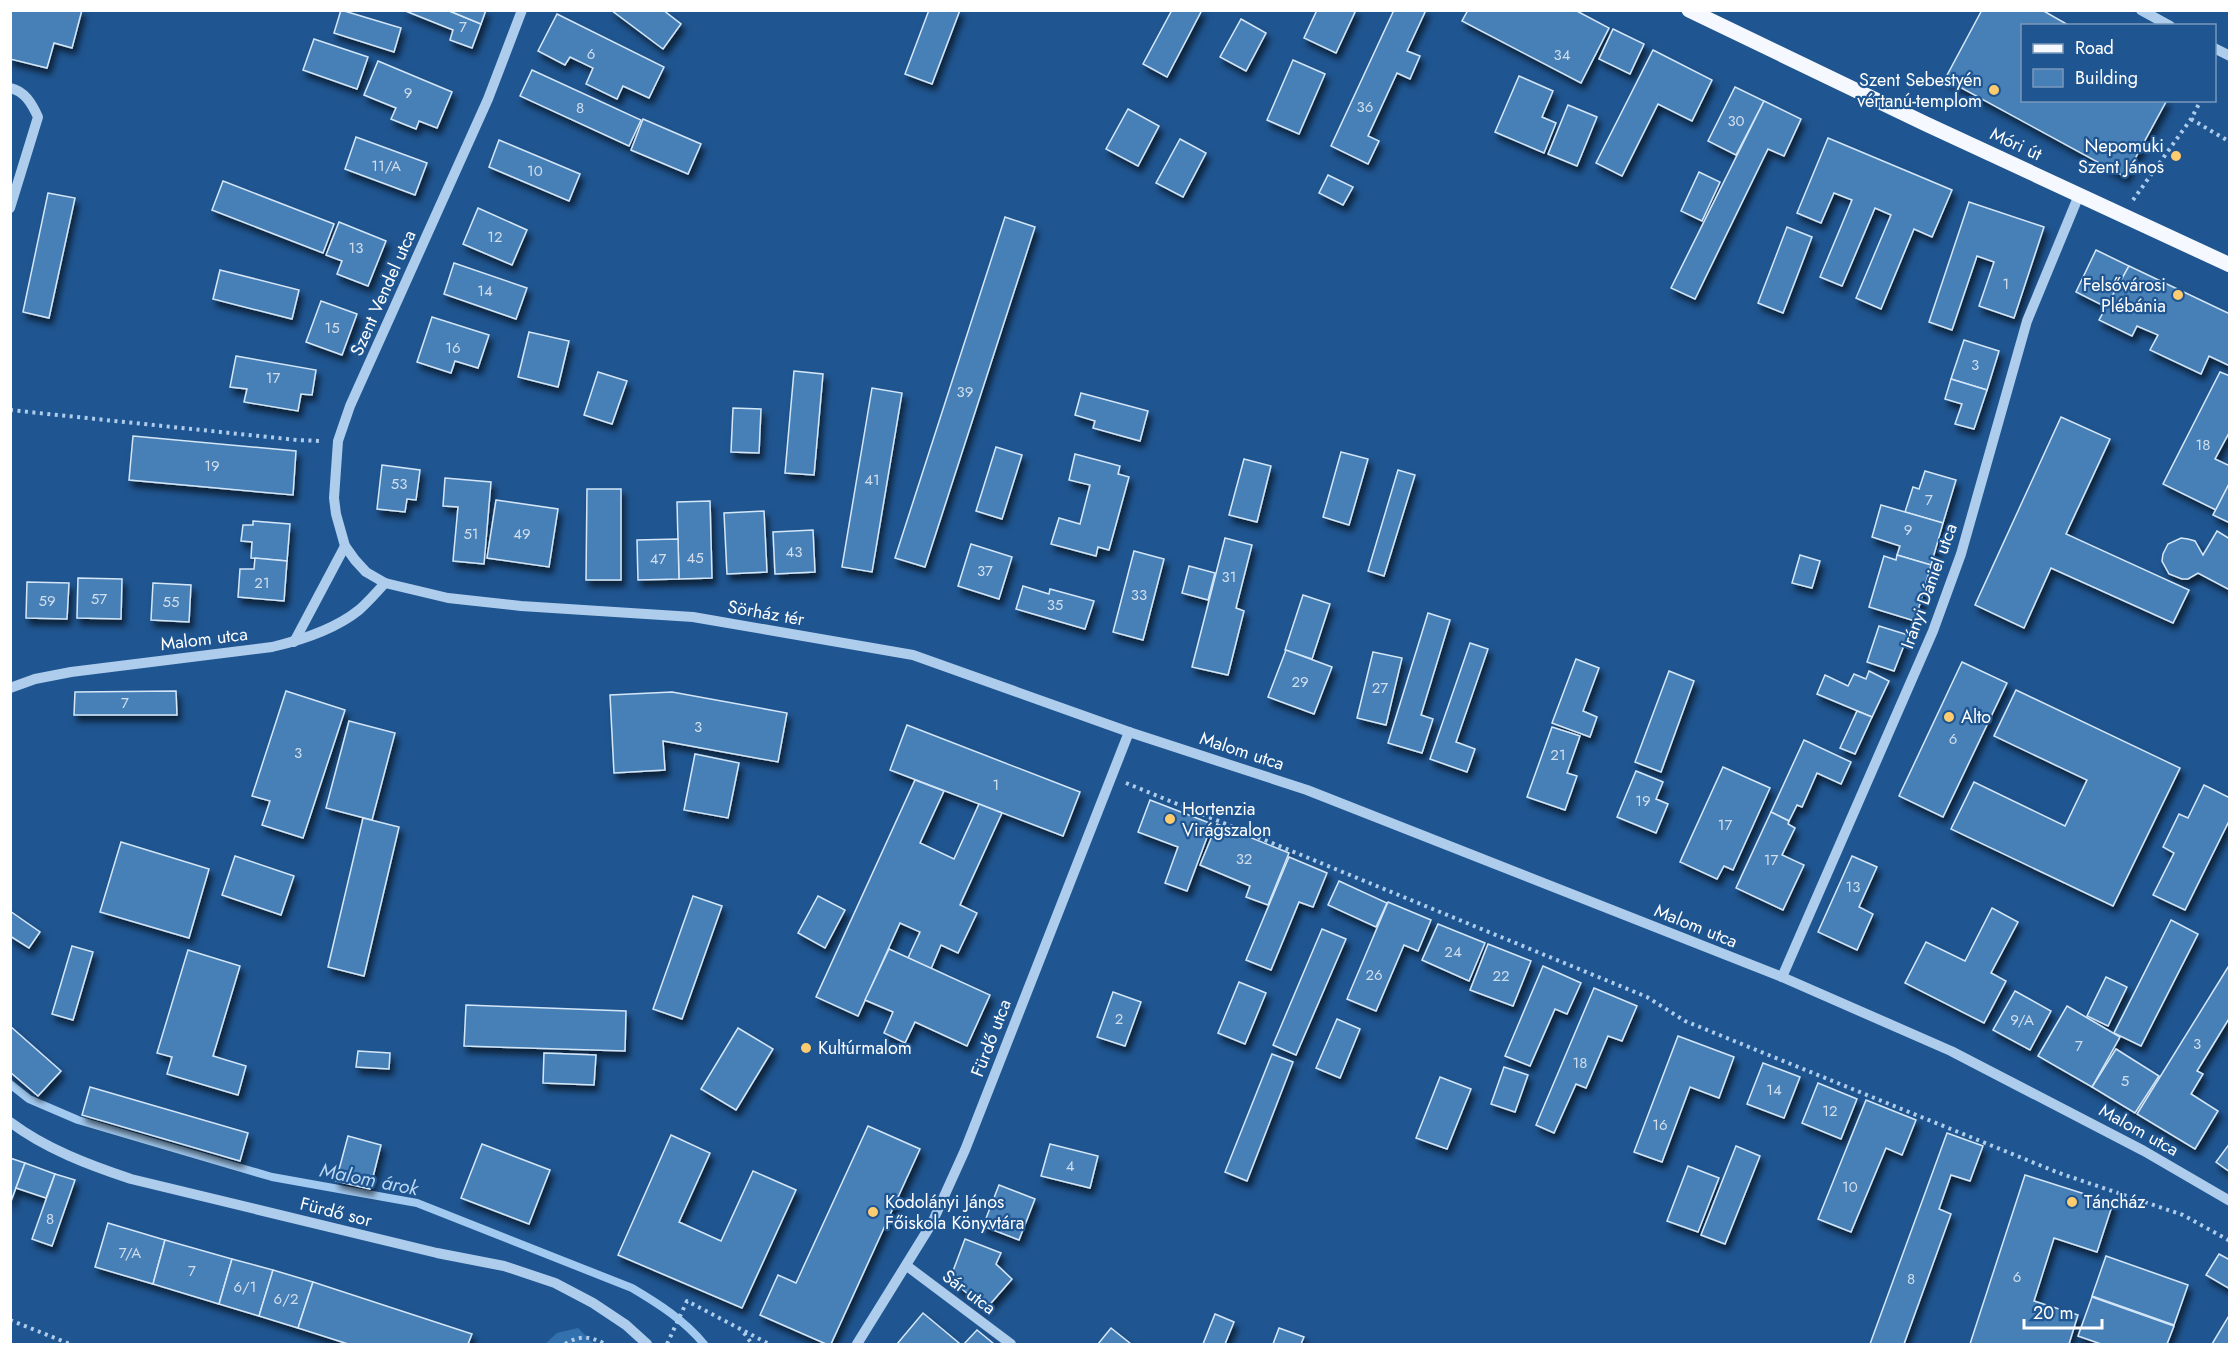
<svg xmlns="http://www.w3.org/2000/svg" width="2240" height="1355" font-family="Jost,sans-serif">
<defs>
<filter id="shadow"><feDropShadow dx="3.5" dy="6" stdDeviation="3" flood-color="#0009"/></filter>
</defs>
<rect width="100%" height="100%" fill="#1f5590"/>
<polygon fill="#3270ae" points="578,1328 594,1344 545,1344 557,1333"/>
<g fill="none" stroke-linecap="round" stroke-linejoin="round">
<path stroke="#a2c9ef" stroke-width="8" d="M 10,1084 L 29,1099 L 78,1120 L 272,1177 L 417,1203 L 632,1288 C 659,1304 684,1320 704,1344"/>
</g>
<g fill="#477fb7" stroke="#d4e7f9" stroke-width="1.5" filter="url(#shadow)">
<polygon points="10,10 82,10 72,48 54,43 47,68 10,59"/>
<polygon points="341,10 401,28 394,52 334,33"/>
<polygon points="403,10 447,10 481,24 472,48 450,40 453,30"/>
<polygon points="447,10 486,10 481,24"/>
<polygon points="611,10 663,10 681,24 663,49"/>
<polygon points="929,10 960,10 932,84 905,74"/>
<polygon points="1172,10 1202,10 1167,77 1143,64"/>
<polygon points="1317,10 1356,10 1336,53 1304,38"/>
<polygon points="1394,10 1426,10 1407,51 1420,56 1410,79 1397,73 1368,136 1379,141 1368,164 1331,146"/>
<polygon points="1468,10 1575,10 1609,28 1581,83 1462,21"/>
<polygon points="1982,10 2042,10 2070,26 2022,26 2022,100 2167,100 2125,177 1945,79"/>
<polygon points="557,14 664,67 649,98 623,86 617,99 586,84 593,68 570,57 565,65 538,51"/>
<polygon points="1241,19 1266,33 1246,71 1220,57"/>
<polygon points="1613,29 1644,44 1630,74 1599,59"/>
<polygon points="314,39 368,57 357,89 303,70"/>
<polygon points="1653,50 1712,80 1692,121 1658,104 1622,176 1596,163"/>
<polygon points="1293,60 1325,74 1299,134 1267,120"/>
<polygon points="378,61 452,92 437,128 419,121 416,129 391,119 396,108 364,95"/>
<polygon points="532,70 641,120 629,146 520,96"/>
<polygon points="1519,76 1553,91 1542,117 1556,123 1544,153 1495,132"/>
<polygon points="1735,87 1764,101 1736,155 1708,141"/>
<polygon points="1764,101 1801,119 1784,156 1768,149 1695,299 1671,288"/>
<polygon points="1568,105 1597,117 1577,166 1548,154"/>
<polygon points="1128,109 1159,126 1138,166 1106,149"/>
<polygon points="643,119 701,144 688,174 631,150"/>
<polygon points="356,137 427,163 415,195 345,169"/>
<polygon points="1828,138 1952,190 1932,237 1914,229 1881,309 1856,298 1891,215 1875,208 1842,286 1820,277 1852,200 1834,193 1821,223 1797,213"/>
<polygon points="1180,139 1206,153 1183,197 1156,183"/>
<polygon points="499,140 580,174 569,201 489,167"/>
<polygon points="1699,172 1720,182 1702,221 1681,211"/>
<polygon points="1328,175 1353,187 1343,205 1319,193"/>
<polygon points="223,181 334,224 323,253 212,210"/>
<polygon points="48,193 75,198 49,318 23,312"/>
<polygon points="1969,202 2044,227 2014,318 1979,306 1994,262 1977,256 1952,330 1929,322"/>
<polygon points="478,208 527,230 512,265 463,244"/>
<polygon points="1005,217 1035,227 925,567 895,558"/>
<polygon points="339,222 386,241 368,286 337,274 342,261 326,255"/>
<polygon points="1787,227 1812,237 1783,313 1758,303"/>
<polygon points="2096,250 2129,266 2106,307 2076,292"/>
<polygon points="454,263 527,288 516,319 444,294"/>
<polygon points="2129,266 2230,314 2230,366 2209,356 2201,374 2150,350 2158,335 2137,326 2132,336 2099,320"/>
<polygon points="220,270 299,290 292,319 213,299"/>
<polygon points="321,301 357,314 342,355 306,342"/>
<polygon points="432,317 489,335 478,368 455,361 451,373 417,362"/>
<polygon points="529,332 569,341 558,387 518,377"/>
<polygon points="1964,340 1999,351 1987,390 1951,379"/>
<polygon points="236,356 316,370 312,395 301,394 298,411 244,402 247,389 230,387"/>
<polygon points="794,371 823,374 814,475 785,473"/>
<polygon points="598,372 627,381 612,424 584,415"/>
<polygon points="2220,372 2230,376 2230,431 2215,459 2230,466 2230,482 2216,510 2163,484"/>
<polygon points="1951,379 1987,390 1974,429 1955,424 1962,404 1945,399"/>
<polygon points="872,388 902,393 872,572 842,567"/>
<polygon points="1081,393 1148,411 1140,441 1093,428 1095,421 1075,415"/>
<polygon points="733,408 761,409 759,453 731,452"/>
<polygon points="2061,417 2110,439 2066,534 2189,590 2173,623 2051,568 2024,628 1975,605"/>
<polygon points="133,436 296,451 293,495 129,480"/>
<polygon points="996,447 1022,455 1002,519 976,511"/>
<polygon points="1341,452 1368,459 1349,525 1323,517"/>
<polygon points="1075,454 1120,466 1118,474 1129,477 1109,550 1098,547 1096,556 1051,544 1059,518 1080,524 1090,485 1069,480"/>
<polygon points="1244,459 1271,466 1257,522 1229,515"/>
<polygon points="382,465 420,470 416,500 407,499 405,512 377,509"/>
<polygon points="1398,470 1415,475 1384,576 1368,571"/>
<polygon points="1925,471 1956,480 1943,523 1905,512 1913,487 1919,489"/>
<polygon points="445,478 491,482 484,564 453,561 458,507 443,506"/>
<polygon points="2230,482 2230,523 2213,515"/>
<polygon points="587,489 621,489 621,580 586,580"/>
<polygon points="496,500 558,509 549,567 487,558"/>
<polygon points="710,501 712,578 679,579 677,502"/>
<polygon points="1881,505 1943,523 1931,565 1897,555 1900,546 1872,537"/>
<polygon points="764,511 767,572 727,574 724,513"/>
<polygon points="253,521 290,524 287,561 251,558 252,542 241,541 243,525 253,525"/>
<polygon points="813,530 815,572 775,574 773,532"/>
<polygon points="2217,531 2230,539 2230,590 2198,573 2188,579 2182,579 2169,574 2162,561 2163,554 2168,544 2181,538 2188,539 2195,541 2203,555"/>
<polygon points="1225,538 1252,545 1236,608 1244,611 1228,675 1192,667"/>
<polygon points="678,539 679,579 638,580 637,540"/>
<polygon points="971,544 1012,557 999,599 958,586"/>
<polygon points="1134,551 1164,559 1143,640 1113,632"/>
<polygon points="1800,555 1820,561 1812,588 1792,583"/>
<polygon points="1897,555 1931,565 1915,621 1869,607 1884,556 1896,560"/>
<polygon points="255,558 287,561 284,601 238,597 240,569 254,569"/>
<polygon points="1189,566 1215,573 1208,600 1182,593"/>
<polygon points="78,578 122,579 121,619 77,618"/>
<polygon points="27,582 69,583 67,619 26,618"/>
<polygon points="153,583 191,585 189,622 151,620"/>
<polygon points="1023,586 1049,594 1050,589 1094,601 1085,629 1016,609"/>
<polygon points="1303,595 1330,604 1312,659 1285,650"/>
<polygon points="1428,613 1450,620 1421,715 1433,719 1422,753 1388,743"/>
<polygon points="1879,626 1908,635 1894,671 1867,662"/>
<polygon points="1470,643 1488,649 1456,742 1475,749 1467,772 1430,759"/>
<polygon points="1286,650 1332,667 1314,714 1268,697"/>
<polygon points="1373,652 1402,658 1386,725 1357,718"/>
<polygon points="1576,659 1599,668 1583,711 1597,717 1590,737 1552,723"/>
<polygon points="1962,662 2007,683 1943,817 1899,796"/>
<polygon points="1669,671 1694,681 1661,772 1635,762"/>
<polygon points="1869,671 1889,681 1872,717 1817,694 1825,675 1848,686 1854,674 1866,679"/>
<polygon points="2016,690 2180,768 2113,906 1951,829 1974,782 2065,826 2087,780 1994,736"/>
<polygon points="176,691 177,715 74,715 75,692"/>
<polygon points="286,691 345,710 303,838 262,825 270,801 252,796"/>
<polygon points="672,692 787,713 778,762 663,741 665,770 614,773 610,695"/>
<polygon points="1857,711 1872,717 1855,754 1840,748"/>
<polygon points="349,721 395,733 372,820 326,808"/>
<polygon points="907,725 1080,792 1063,836 890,770"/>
<polygon points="1552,727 1580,736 1567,773 1577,776 1565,810 1527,797"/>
<polygon points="1804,740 1851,762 1841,784 1817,773 1802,807 1797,805 1789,821 1771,812"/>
<polygon points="695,754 739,763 728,818 684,810"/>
<polygon points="1723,767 1770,788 1733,870 1724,866 1717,879 1680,862"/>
<polygon points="1636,771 1663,782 1656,799 1668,804 1656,833 1617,817"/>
<polygon points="915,780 944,791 920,843 954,859 979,804 1002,813 960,905 977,913 958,953 941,945 931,969 908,958 920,932 900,923 858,1016 816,997"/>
<polygon points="2204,785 2230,798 2230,819 2185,910 2153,895 2174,853 2163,847 2179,814 2188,818"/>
<polygon points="1150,800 1212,824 1187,891 1165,883 1178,847 1138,832"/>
<polygon points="1771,812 1789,821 1788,824 1795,828 1782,855 1804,865 1783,910 1736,888"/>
<polygon points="363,818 399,827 364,976 328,967"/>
<polygon points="1217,824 1289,853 1268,905 1246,897 1250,886 1200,865"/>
<polygon points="121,842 209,869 189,938 100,912"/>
<polygon points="235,856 294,876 281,915 222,895"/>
<polygon points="1852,856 1877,867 1859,907 1873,914 1857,950 1818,932"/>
<polygon points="1289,857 1327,873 1313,907 1299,902 1271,970 1246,960"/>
<polygon points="1339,881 1387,903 1376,927 1328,905"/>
<polygon points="693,896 722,906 682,1019 653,1009"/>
<polygon points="818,896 845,910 825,948 798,933"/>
<polygon points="1388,902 1431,920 1418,951 1404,945 1376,1011 1347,999"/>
<polygon points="1992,908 2018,922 1991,973 2006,981 1984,1023 1905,983 1926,942 1965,961"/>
<polygon points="10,911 40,932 29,948 10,936"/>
<polygon points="2171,920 2198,934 2141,1046 2114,1033"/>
<polygon points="1438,924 1485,943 1469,981 1422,960"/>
<polygon points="1322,929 1346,939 1296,1055 1273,1045"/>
<polygon points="1488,944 1531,961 1513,1006 1470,990"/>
<polygon points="72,946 93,952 73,1020 52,1014"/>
<polygon points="889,949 990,995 967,1046 915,1022 905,1043 884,1033 893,1012 865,1000"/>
<polygon points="188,950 240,966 213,1056 246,1066 238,1095 167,1074 172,1057 157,1053"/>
<polygon points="2230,964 2230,1017 2197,1071 2203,1074 2191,1094 2218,1111 2195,1149 2137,1114"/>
<polygon points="1543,966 1581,983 1567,1014 1555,1009 1530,1066 1505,1056"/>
<polygon points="2106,977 2127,987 2108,1026 2087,1016"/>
<polygon points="1239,982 1266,993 1245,1044 1218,1033"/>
<polygon points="1594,988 1637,1006 1622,1041 1608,1036 1586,1088 1576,1084 1554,1133 1536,1125"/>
<polygon points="2015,991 2051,1011 2030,1050 1993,1030"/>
<polygon points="1113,992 1141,1002 1125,1046 1097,1037"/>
<polygon points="466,1005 626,1011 625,1051 464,1046"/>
<polygon points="2067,1006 2120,1037 2092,1087 2038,1056"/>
<polygon points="1337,1019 1360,1029 1340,1078 1316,1068"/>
<polygon points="10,1026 61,1071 38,1096 10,1072"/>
<polygon points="738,1028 773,1049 736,1110 701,1089"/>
<polygon points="1678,1036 1734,1057 1719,1098 1690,1087 1662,1162 1634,1152"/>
<polygon points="2116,1049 2159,1076 2135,1113 2092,1087"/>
<polygon points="358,1051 390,1053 389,1069 356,1067"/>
<polygon points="544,1053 596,1055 594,1085 543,1083"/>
<polygon points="1272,1054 1293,1062 1247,1181 1225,1172"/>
<polygon points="1763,1063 1800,1077 1784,1118 1747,1104"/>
<polygon points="1504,1067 1528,1075 1515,1112 1491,1104"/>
<polygon points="1440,1077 1471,1089 1447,1149 1416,1138"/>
<polygon points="1818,1083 1857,1099 1841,1139 1802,1123"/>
<polygon points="90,1087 248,1133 240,1161 82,1115"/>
<polygon points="1866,1100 1916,1120 1902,1155 1886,1148 1851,1232 1818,1219"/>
<polygon points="868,1126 920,1149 831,1344 826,1344 760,1315 778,1275 796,1283"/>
<polygon points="1947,1133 1983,1146 1970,1181 1951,1175 1939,1209 1951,1214 1904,1344 1870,1344"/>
<polygon points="671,1135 710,1153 679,1222 721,1241 753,1171 796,1190 742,1308 618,1255"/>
<polygon points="348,1136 381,1145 370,1189 336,1181"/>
<polygon points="2230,1143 2230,1172 2216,1162"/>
<polygon points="482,1144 550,1170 529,1224 461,1198"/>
<polygon points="1050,1144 1098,1156 1090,1188 1041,1176"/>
<polygon points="1736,1146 1760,1156 1725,1244 1701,1235"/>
<polygon points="10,1158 25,1163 10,1204"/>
<polygon points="25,1163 55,1174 46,1198 16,1188"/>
<polygon points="1688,1166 1719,1178 1698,1232 1667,1221"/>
<polygon points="55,1174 75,1180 52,1246 32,1239"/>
<polygon points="2025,1175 2113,1203 2097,1252 2054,1238 2034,1301 2078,1315 2069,1344 1970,1344"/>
<polygon points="999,1185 1035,1199 1019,1240 983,1226"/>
<polygon points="108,1223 165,1240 153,1284 95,1267"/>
<polygon points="965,1239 1001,1253 996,1264 1012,1279 986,1309 950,1279"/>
<polygon points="165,1240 232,1259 219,1304 153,1284"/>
<polygon points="2219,1254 2230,1260 2230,1289 2206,1275"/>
<polygon points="2106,1256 2188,1285 2174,1325 2092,1296"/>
<polygon points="232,1259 273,1270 259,1316 219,1304"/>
<polygon points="273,1270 313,1282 298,1328 259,1316"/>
<polygon points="313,1282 472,1334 468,1344 348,1344 298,1328"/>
<polygon points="2092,1297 2174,1326 2167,1344 2101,1344 2078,1336"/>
<polygon points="923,1313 959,1343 958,1344 897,1344"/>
<polygon points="1215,1314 1234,1322 1225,1344 1203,1344"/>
<polygon points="2230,1314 2230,1344 2212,1344"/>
<polygon points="1111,1328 1131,1344 1098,1344"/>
<polygon points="1279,1328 1304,1337 1301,1344 1273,1344"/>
<polygon points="977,1330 994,1344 964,1344"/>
</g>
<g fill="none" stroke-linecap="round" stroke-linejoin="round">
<g stroke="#aecded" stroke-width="4" stroke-dasharray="3 4.5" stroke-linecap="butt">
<polyline points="2191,119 2230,142"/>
<polyline points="2133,200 2191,119 2201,100"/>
<polyline points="10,410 297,440 322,441"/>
<polyline points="1126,783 1647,997 1685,1021 2059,1173 2183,1215 2230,1241"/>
<polyline points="10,1320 70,1344"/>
<polyline points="744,1333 752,1344"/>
<path d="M 565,1344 C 580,1335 590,1336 605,1344"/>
<polyline points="667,1344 687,1301 769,1344"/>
</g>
<g stroke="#aecded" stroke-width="10">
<polyline points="522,10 488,99 350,406 338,441 334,498 336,514 345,546 355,560 366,572 385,583 448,598 521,606 693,617 913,655 1129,732 1307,790 1782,977 1951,1051 2144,1151 2230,1201"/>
<polyline points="2141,10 2170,26"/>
<polyline points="2214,48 2230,56"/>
<path d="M 10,88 C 25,91 32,104 38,117 L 10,208"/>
<polyline points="294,642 345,546"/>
<path d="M 10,688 L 35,679 L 71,672 L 272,647 C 302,640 334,630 359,610 C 368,602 377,592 385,583"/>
<polyline points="1782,977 1933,631 1961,554 2027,321 2079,195"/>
<path d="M 10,1122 C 46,1149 89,1165 131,1179 L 437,1253 L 504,1266 L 555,1283 L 593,1303 L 626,1325 L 647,1344"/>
<polyline points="907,1266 1011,1344"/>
<polyline points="857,1344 932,1223 965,1150 1129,732"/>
</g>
<polyline stroke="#f5f9ff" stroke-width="15" points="1689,10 1926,124 2230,265"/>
</g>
<g fill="#fccc6e" stroke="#1f5590" stroke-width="2">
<circle cx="1994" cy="90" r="6"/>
<circle cx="2176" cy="156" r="6"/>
<circle cx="2178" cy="295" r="6"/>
<circle cx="1949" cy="717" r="6"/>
<circle cx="1170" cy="819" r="6"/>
<circle cx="806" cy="1048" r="6"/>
<circle cx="2072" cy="1202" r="6"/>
<circle cx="873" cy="1212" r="6"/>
</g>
<g text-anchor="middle" stroke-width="4.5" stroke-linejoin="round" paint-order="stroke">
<g font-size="15" fill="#d1dfed">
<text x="463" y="32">7</text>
<text x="591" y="59">6</text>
<text x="1562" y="60">34</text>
<text x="408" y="98">9</text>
<text x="1365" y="112">36</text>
<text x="580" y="113">8</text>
<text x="1736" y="126">30</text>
<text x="386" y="171">11/A</text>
<text x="535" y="176">10</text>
<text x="495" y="242">12</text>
<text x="356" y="253">13</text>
<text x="2006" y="289">1</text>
<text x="485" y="296">14</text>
<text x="332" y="333">15</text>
<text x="453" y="353">16</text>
<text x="1975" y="370">3</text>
<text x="273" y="383">17</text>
<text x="965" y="397">39</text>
<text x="2203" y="450">18</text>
<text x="212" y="471">19</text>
<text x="872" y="485">41</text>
<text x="399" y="489">53</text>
<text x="1929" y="505">7</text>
<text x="1908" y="535">9</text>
<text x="471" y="539">51</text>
<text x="522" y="539">49</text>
<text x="794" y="557">43</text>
<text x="695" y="563">45</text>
<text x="658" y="564">47</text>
<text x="985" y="576">37</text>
<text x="1229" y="582">31</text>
<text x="262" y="588">21</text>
<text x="1139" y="600">33</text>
<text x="99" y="604">57</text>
<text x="47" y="606">59</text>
<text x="171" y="607">55</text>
<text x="1055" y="610">35</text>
<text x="1300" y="687">29</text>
<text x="1380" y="693">27</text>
<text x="125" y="708">7</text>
<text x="698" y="732">3</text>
<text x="1953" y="744">6</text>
<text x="298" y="758">3</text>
<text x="1558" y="760">21</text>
<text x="996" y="790">1</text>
<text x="1643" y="806">19</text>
<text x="1725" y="830">17</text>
<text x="1244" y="864">32</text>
<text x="1771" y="865">17</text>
<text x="1853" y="892">13</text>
<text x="1453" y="957">24</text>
<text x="1374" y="980">26</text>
<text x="1501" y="981">22</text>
<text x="1119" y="1024">2</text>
<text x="2022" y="1025">9/A</text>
<text x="2197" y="1049">3</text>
<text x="2079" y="1051">7</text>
<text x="1580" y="1068">18</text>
<text x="2125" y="1086">5</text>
<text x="1774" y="1095">14</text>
<text x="1830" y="1116">12</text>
<text x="1660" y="1130">16</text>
<text x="1070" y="1171">4</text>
<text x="1850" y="1192">10</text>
<text x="50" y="1224">8</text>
<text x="130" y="1258">7/A</text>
<text x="192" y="1276">7</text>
<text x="2017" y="1282">6</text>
<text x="1911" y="1284">8</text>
<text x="245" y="1292">6/1</text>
<text x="286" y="1304">6/2</text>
</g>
<g font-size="18" fill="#fff" stroke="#1f5590" text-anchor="start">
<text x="1982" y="86" text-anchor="end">Szent Sebestyén<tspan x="1982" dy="21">vértanú-templom</tspan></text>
<text x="2164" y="152" text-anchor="end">Nepomuki<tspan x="2164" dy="21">Szent János</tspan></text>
<text x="2166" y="291" text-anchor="end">Felsővárosi<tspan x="2166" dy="21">Plébánia</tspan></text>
<text x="1961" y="723">Alto</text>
<text x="1182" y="815">Hortenzia<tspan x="1182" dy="21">Virágszalon</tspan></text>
<text x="818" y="1054">Kultúrmalom</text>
<text x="885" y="1208">Kodolányi János<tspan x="885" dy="21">Főiskola Könyvtára</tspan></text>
<text x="2084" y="1208">Táncház</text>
</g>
<g font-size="18" fill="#fff" stroke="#1f5590">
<text transform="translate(2016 144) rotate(25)" y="6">Móri út</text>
<text transform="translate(383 293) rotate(-66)" y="6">Szent Vendel utca</text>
<text transform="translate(1929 586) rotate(-70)" y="6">Irányi Dániel utca</text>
<text transform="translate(766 613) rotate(10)" y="6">Sörház tér</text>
<text transform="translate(204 639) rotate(-7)" y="6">Malom utca</text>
<text transform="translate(1242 751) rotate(18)" y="6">Malom utca</text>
<text transform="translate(1696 926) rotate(22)" y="6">Malom utca</text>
<text transform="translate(991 1038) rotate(-69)" y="6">Fürdő utca</text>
<text transform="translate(2139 1130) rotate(29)" y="6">Malom utca</text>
<text transform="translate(336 1212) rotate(14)" y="6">Fürdő sor</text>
<text transform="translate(969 1292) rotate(37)" y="6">Sár utca</text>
</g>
<g font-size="20" font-style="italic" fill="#bad7f4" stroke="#1f5590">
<text transform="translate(369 1179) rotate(11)" y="7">Malom árok</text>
</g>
</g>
<rect width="2240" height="1355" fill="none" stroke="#ffffff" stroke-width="24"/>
<rect x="2021" y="24" width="195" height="78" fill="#1f5590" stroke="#7999bc" stroke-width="1.5"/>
<rect x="2033" y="44" width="30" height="9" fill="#f5f9ff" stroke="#7999bc" stroke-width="1.5"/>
<text x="2075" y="54" font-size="18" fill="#ffffff">Road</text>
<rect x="2033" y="69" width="30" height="18" fill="#477fb7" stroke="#7999bc" stroke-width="1.5"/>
<text x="2075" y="84" font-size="18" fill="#ffffff">Building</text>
<path d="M2024 1319v9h78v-9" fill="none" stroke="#ffffff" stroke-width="3"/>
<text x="2033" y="1319" font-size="18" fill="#ffffff" stroke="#1f5590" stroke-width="4.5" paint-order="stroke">20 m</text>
</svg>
